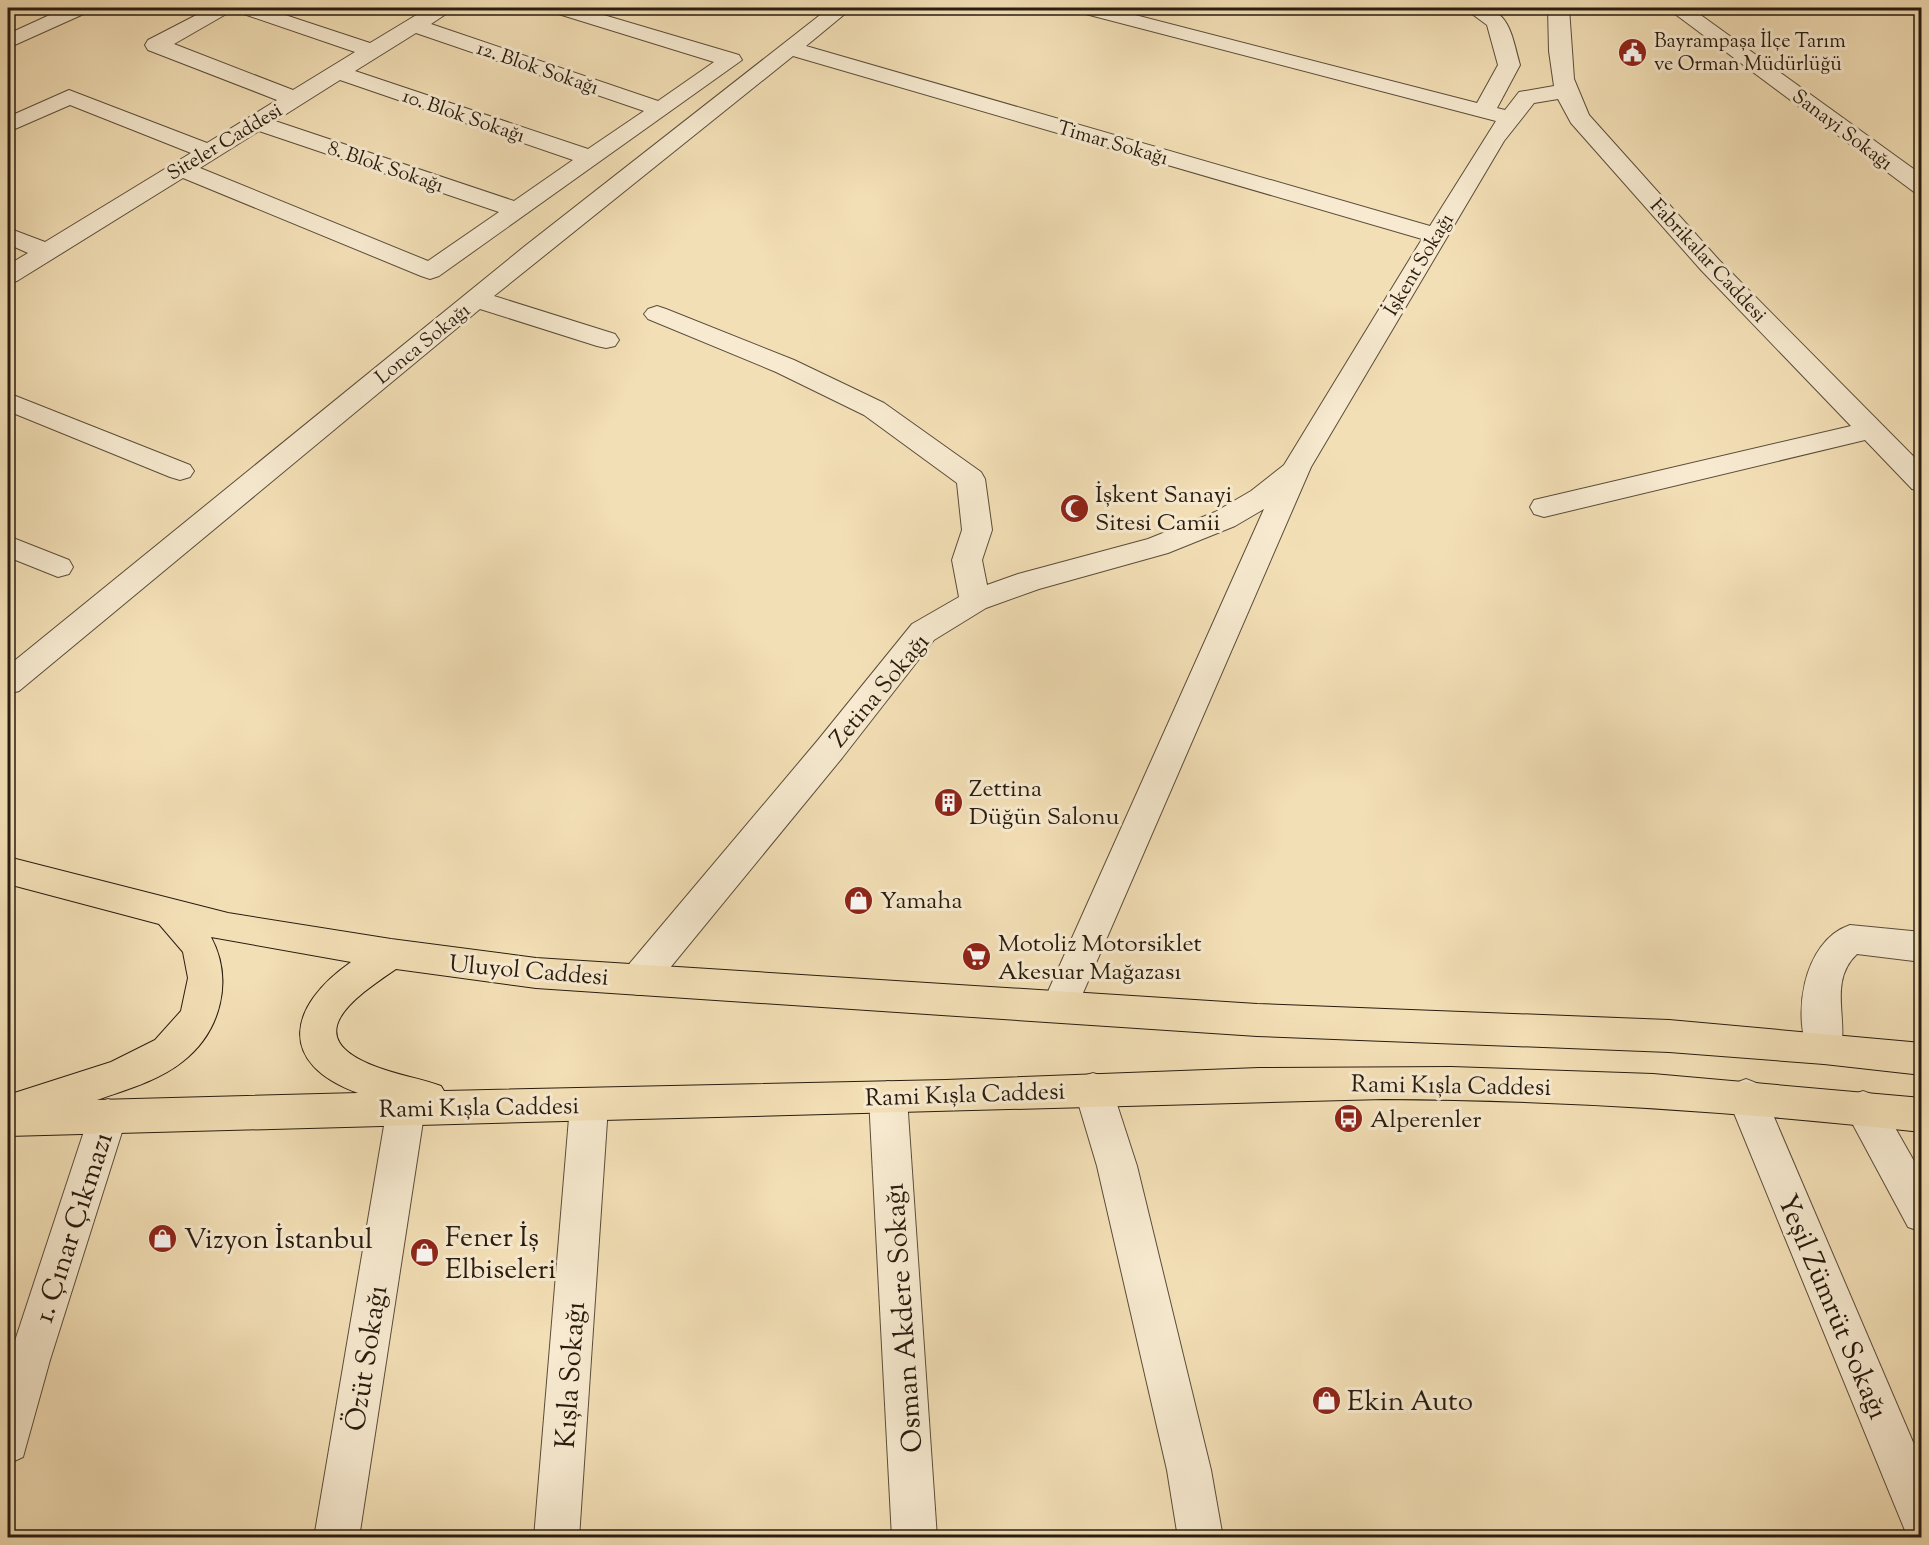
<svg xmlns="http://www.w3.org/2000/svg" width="1929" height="1545" font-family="'Sorts Mill Goudy',serif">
<rect width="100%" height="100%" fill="#f3dfb6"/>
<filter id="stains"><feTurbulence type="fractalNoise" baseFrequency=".00333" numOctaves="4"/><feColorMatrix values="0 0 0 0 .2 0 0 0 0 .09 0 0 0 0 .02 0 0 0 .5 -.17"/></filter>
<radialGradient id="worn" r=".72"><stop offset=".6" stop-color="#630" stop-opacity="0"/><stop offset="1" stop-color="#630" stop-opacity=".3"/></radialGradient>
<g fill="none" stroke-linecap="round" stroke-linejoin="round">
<defs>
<g id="minor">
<polygon points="65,8 92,8 88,12 8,48 8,34"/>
<path d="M 210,8 L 264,8 L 370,43 L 428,8 L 452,8 L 449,12 L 431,24 L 658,101 L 714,62 L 552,12 L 549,8 L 580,8 L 739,55 L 742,60 L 439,276 L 430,279 L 421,276 L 183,178 L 17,281 L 8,283 L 8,265 L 28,253 L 8,244 L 8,228 L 45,242 L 191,153 L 70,105 L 8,132 L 8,117 L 69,90 L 207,143 L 277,100 L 148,50 L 145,45 L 148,40 ZM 235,9 L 238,12 L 355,52 L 293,90 L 174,44 ZM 416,33 L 644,111 L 588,149 L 355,71 ZM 340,80 L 573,160 L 514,201 L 275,121 ZM 259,131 L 499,212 L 428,261 L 200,168 Z"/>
<path d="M 829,8 L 852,8 L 806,46 L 1430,226 L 1496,121 L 1078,12 L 1074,8 L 1108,8 L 1477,103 L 1498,65 L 1487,25 L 1464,8 C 1509,3 1510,29 1520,65 L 1497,108 L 1505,110 L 1519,92 L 1554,86 L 1549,51 L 1548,8 L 1569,8 L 1574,79 L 1589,115 L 1719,260 L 1922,465 L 1922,491 L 1912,489 L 1865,440 L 1544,517 L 1534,514 L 1530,507 L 1534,500 L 1851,426 L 1701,270 L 1571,123 L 1558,99 L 1534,103 L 1504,141 L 1311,467 L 1073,1016 L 1060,1020 L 1047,1016 L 1042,1005 L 1264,509 L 1235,526 L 1168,553 L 1039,589 L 986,608 L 934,640 L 842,758 L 651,991 L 638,995 L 625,991 L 620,980 L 625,969 L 818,740 L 912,624 L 959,597 L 952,560 L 962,530 L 957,483 L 864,415 L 776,372 L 648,319 L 644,314 L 648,309 L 657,306 L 666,309 L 794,360 L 884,403 L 981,472 L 985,479 L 992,530 L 982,560 L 987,585 L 1018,574 L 1148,539 L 1215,512 L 1251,491 L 1284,465 L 1422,239 L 793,56 L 494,296 L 615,334 L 619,340 L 615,346 L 606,348 L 597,346 L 480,309 L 19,691 L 8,694 L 8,666 L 525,246 Z"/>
<polygon points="1667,8 1691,8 1922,175 1922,194 1914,192"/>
<polygon points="8,393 190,465 194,471 190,477 180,480 170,477 8,411"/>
<polygon points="8,536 69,560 73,567 69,574 58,577 8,557"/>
<path d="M 1850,925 L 1922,932 L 1922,962 L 1857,954 C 1825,984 1853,1026 1837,1059 L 1824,1064 L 1811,1059 C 1791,1019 1802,941 1850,925 Z"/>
<polygon points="1093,1073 1106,1077 1112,1089 1137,1166 1211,1470 1223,1538 1178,1538 1167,1470 1097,1166 1074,1089 1080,1077"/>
<polygon points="1746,1079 1759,1084 1765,1096 1922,1463 1922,1538 1906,1533 1727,1096 1733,1084"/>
<polygon points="888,1081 901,1086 907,1098 937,1538 892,1538 869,1098 875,1086"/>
<polygon points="589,1089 603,1094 608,1106 579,1538 534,1538 570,1106 575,1094"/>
<polygon points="406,1091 420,1096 425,1108 359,1538 314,1538 387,1108 392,1096"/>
<polygon points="1863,1091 1877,1096 1922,1175 1922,1232 1908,1227 1844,1108 1849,1096"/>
<polygon points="108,1099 122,1104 127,1116 50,1360 23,1457 8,1464 8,1362 89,1116 94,1104"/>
</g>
<path id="major" d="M 8,857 L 228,913 L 391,939 L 536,958 L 1257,1004 L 1669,1020 L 1922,1043 L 1922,1075 L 1824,1064 L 1669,1052 L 1257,1036 L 536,988 L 396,969 C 355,997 297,1036 374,1066 C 396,1075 420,1078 441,1086 L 444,1091 L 946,1080 L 1259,1068 L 1451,1067 L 1653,1074 L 1922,1098 L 1922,1132 C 1743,1112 1564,1100 1384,1099 L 8,1136 L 8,1095 L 111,1062 L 155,1040 L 181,1011 L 188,978 L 183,952 L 159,924 L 8,884 ZM 211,937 L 351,962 C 288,1006 276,1063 358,1093 L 97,1100 C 125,1090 158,1081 182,1062 C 221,1032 234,980 211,937 Z"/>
</defs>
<use href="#minor" stroke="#5b4d39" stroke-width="2"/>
<use href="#major" stroke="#281c0f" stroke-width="2"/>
<use href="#minor" fill="#f7ead0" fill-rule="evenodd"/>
<use href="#major" fill="#f3dfb6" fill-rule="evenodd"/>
</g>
<defs>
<symbol id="civic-disc" viewBox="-11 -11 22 22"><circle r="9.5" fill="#8f2418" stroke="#f7ead0"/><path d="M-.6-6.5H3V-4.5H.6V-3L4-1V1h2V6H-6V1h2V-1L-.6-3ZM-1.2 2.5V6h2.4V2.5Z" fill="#fff"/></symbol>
<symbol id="mosque-disc" viewBox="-11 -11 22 22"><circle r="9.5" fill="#8f2418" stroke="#f7ead0"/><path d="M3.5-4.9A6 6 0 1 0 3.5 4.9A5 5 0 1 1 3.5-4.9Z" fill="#fff"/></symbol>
<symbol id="building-disc" viewBox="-11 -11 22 22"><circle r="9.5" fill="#8f2418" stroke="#f7ead0"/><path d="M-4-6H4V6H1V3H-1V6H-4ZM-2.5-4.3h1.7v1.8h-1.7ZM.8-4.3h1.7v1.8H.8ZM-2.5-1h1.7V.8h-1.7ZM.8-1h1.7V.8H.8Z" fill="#fff"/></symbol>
<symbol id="shop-disc" viewBox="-11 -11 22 22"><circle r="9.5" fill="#8f2418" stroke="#f7ead0"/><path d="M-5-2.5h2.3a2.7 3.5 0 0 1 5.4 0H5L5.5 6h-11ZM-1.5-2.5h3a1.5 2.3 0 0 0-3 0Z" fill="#fff"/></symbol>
<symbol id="supermarket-disc" viewBox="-11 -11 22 22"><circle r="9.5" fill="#8f2418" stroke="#f7ead0"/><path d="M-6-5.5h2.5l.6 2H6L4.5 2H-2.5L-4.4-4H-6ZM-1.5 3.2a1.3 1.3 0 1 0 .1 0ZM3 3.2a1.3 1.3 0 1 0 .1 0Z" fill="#fff"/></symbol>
<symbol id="bus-disc" viewBox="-11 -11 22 22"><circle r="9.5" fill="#8f2418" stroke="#f7ead0"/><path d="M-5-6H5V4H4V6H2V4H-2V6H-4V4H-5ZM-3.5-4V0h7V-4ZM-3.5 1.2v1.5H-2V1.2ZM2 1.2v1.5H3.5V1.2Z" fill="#fff"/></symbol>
</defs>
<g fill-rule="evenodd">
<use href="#civic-disc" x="1616" y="36" width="33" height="33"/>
<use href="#mosque-disc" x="1058" y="492" width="33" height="33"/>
<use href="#building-disc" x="932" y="786" width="33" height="33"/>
<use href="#shop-disc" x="842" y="884" width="33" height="33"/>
<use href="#supermarket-disc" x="960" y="940" width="33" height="33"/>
<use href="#bus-disc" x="1332" y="1102" width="33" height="33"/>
<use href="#shop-disc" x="146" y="1222" width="33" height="33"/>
<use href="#shop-disc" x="408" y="1236" width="33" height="33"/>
<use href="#shop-disc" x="1310" y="1384" width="33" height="33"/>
</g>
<g text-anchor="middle" stroke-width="6" stroke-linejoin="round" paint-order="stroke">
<g font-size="20" fill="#281c0f" stroke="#f7ead0" text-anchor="start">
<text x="1654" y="47">Bayrampaşa İlçe Tarım<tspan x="1654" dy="23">ve Orman Müdürlüğü</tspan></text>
</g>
<g font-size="20" fill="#281c0f" stroke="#f7ead0">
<text transform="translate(538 67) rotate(19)" y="7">12. Blok Sokağı</text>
<text transform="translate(464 115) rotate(19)" y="7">10. Blok Sokağı</text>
<text transform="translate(1843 129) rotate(37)" y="7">Sanayi Sokağı</text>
<text transform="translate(224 141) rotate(-31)" y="7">Siteler Caddesi</text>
<text transform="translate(1113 142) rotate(16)" y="7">Timar Sokağı</text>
<text transform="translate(386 166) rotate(19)" y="7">8. Blok Sokağı</text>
<text transform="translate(1709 260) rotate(47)" y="7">Fabrikalar Caddesi</text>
<text transform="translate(1418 264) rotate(-59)" y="7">İşkent Sokağı</text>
<text transform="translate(422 343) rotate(-39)" y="7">Lonca Sokağı</text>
</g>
<g font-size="24" fill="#281c0f" stroke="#f7ead0" text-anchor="start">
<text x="1095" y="502">İşkent Sanayi<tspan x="1095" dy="28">Sitesi Camii</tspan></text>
<text x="969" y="796">Zettina<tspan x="969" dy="28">Düğün Salonu</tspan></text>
<text x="880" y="908">Yamaha</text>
<text x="998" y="951">Motoliz Motorsiklet<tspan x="998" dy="28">Akesuar Mağazası</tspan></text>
<text x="1370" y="1127">Alperenler</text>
</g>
<g font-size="24" fill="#281c0f" stroke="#f7ead0">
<text transform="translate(879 690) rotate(-50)" y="8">Zetina Sokağı</text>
<text transform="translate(529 970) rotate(5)" y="8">Uluyol Caddesi</text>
<text transform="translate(1451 1085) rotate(1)" y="8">Rami Kışla Caddesi</text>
<text transform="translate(965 1094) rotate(-2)" y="8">Rami Kışla Caddesi</text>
<text transform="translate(479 1107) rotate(-1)" y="8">Rami Kışla Caddesi</text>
</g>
<g font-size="28" fill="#281c0f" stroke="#f7ead0">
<text transform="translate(72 1227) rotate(-72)" y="10">1. Çınar Çıkmazı</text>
<text transform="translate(1834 1306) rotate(67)" y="10">Yeşil Zümrüt Sokağı</text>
<text transform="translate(902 1318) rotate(-94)" y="10">Osman Akdere Sokağı</text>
<text transform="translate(365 1358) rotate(-81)" y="10">Özüt Sokağı</text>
<text transform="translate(569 1375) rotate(-86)" y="10">Kışla Sokağı</text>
</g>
<g font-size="28" fill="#281c0f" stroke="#f7ead0" text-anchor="start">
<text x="445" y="1246">Fener İş<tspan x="445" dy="32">Elbiseleri</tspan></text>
<text x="184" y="1248">Vizyon İstanbul</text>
<text x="1347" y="1410">Ekin Auto</text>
</g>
</g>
<rect width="1929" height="1545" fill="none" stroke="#f3dfb6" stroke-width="30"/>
<rect x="9" y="9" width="1911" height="1527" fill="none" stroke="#281c0f" stroke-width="3"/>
<rect x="15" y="15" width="1899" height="1515" fill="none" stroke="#281c0f" stroke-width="1.5"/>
<rect width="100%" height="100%" filter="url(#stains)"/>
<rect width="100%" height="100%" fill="url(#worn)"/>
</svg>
